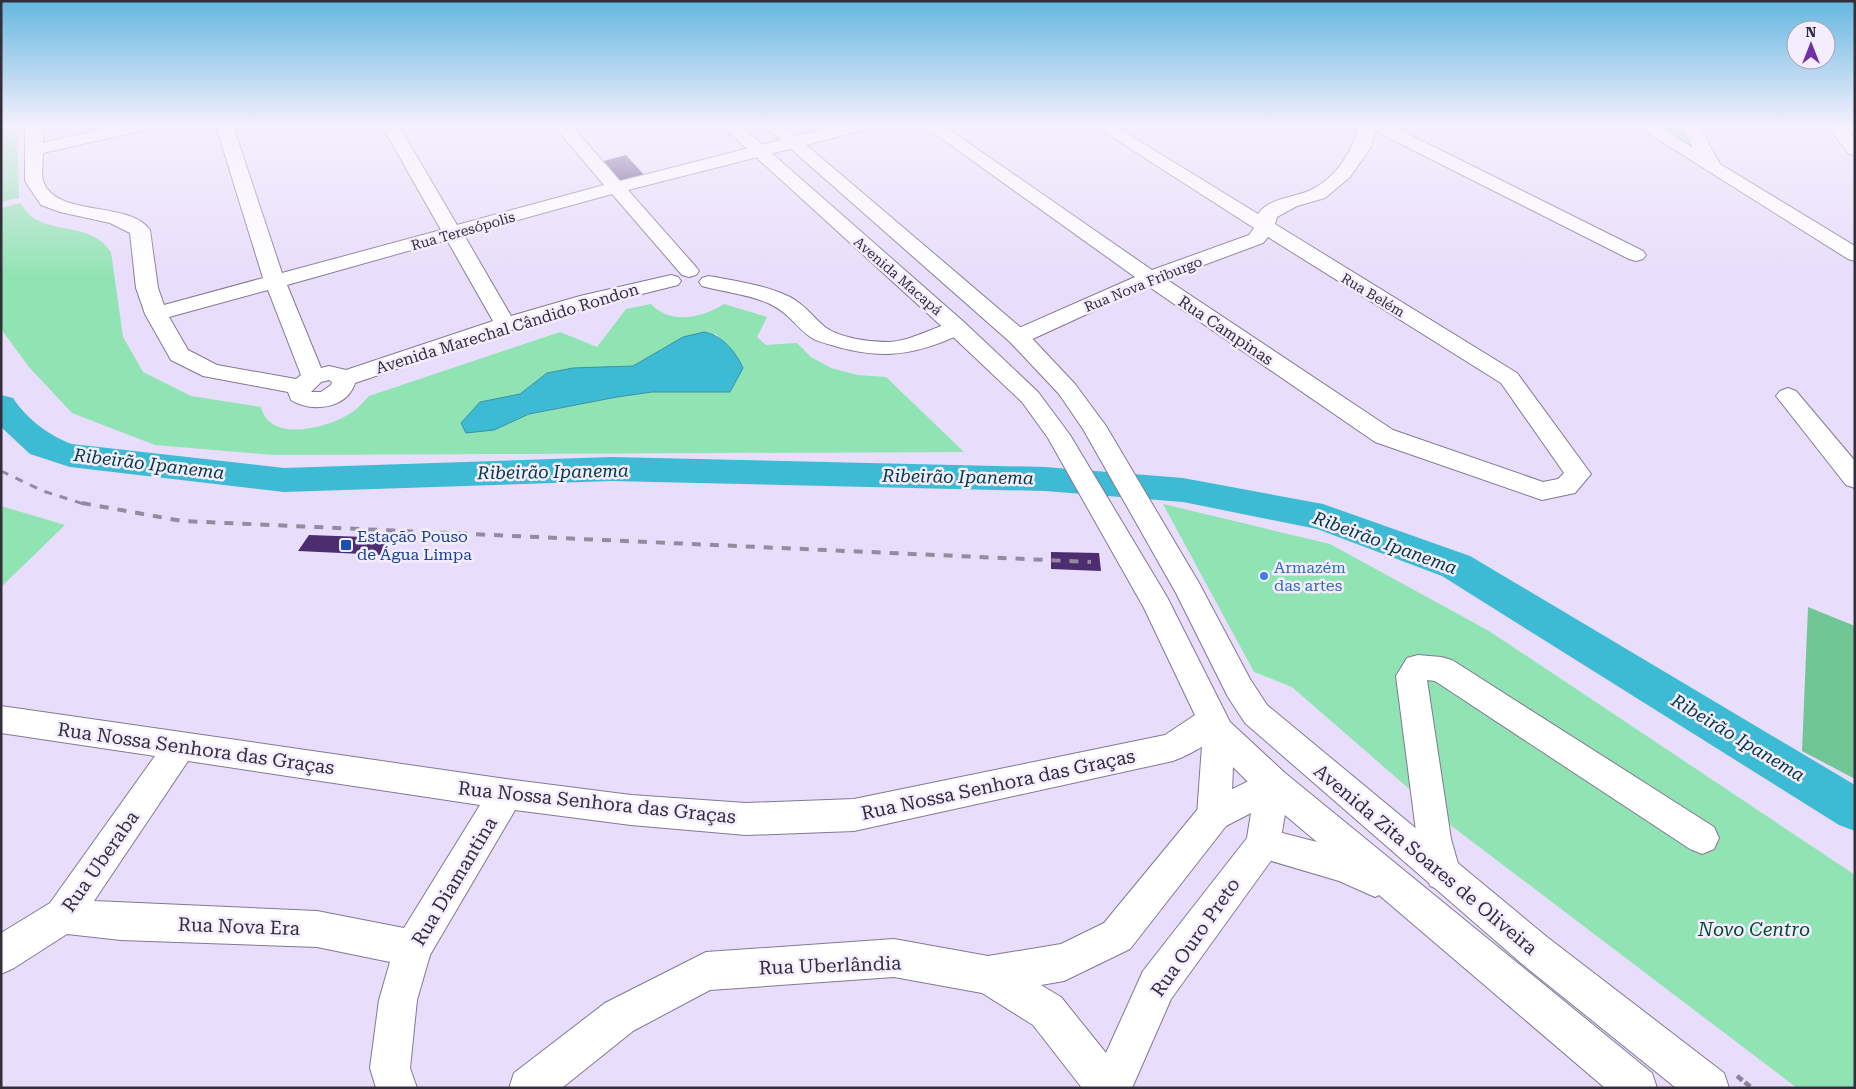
<svg xmlns="http://www.w3.org/2000/svg" width="1856" height="1089" font-family="'Roboto Serif',serif">
<rect width="100%" height="100%" fill="#e8ddfb"/>
<g fill="#90e3b2" fill-rule="evenodd">
<polygon points="1,126 17,126 19,198 1,202"/>
<polygon points="1649,126 1687,126 1707,163"/>
<path d="M 20,203 C 24,208 28,214 33,218 C 60,234 91,223 111,252 L 123,337 L 143,372 L 191,396 L 261,407 C 269,442 323,429 346,416 C 355,411 362,404 369,396 L 560,332 L 597,347 L 626,309 L 651,304 C 670,325 703,318 724,304 L 767,317 L 757,337 L 766,345 L 797,343 L 811,357 L 831,368 L 857,375 L 886,377 L 964,452 L 274,455 L 155,445 L 72,413 L 29,367 L 1,329 L 1,208 ZM 716,334 L 726,345 L 730,392 L 652,392 L 617,397 L 529,414 L 494,430 L 480,402 L 521,394 L 608,368 L 633,366 L 657,353 Z"/>
<polygon points="1163,504 1330,544 1489,631 1855,875 1855,1088 1797,1088 1453,827 1292,687 1254,672"/>
<polygon points="1,506 65,525 1,587"/>
</g>
<polygon fill="#70c795" points="1808,607 1855,626 1855,779 1802,751"/>
<path fill="#3ebbd4" stroke="#3b91a6" d="M 704,332 C 722,335 736,352 743,368 L 730,392 L 652,392 L 617,397 L 529,414 L 494,430 L 466,433 L 461,423 L 480,402 L 520,394 L 547,373 L 573,368 L 633,366 L 683,337 Z"/>
<g fill="none" stroke-linecap="round" stroke-linejoin="round">
<path fill="#3ebbd4" fill-rule="evenodd" d="M 1,395 L 13,398 C 26,418 49,436 72,444 L 284,468 L 611,457 L 1045,467 L 1183,478 L 1323,504 L 1470,556 L 1855,785 L 1855,831 L 1839,825 L 1442,576 L 1317,529 L 1183,502 L 1045,491 L 611,481 L 284,492 L 70,467 L 30,454 L 1,427 Z"/>
</g>
<g fill="#4b2d70">
<polygon points="626,155 646,177 619,184 600,162"/>
<polygon points="309,535 393,538 384,555 298,551"/>
<polygon points="1051,552 1099,553 1101,571 1051,569"/>
</g>
<g fill="none" stroke-linecap="round" stroke-linejoin="round">
<defs>
<g id="minor">
<path d="M 25,126 L 43,126 L 43,143 L 115,126 L 147,126 L 145,130 L 43,153 C 43,161 41,174 43,181 C 56,218 129,200 150,230 L 158,288 L 164,305 L 263,278 L 216,126 L 233,126 L 282,273 L 441,230 L 382,126 L 399,126 L 457,225 L 604,185 L 554,126 L 572,126 L 620,181 L 836,126 L 866,126 L 864,130 L 628,190 L 696,267 L 699,271 L 696,275 L 689,277 L 682,275 L 612,194 L 464,235 L 511,316 L 580,296 L 671,275 L 678,277 L 681,281 L 678,285 L 554,316 L 355,383 C 347,409 311,413 291,400 L 288,392 L 203,376 L 171,360 L 145,314 L 136,288 L 130,233 L 110,223 L 60,212 L 41,205 L 25,181 ZM 447,240 L 493,321 L 346,370 L 329,366 L 321,368 L 287,285 ZM 268,290 L 301,375 L 296,379 L 217,365 L 188,350 L 169,317 ZM 329,380 L 332,382 L 331,385 L 321,392 L 311,392 L 321,382 Z"/>
<path d="M 924,126 L 944,126 L 1152,270 L 1249,235 L 1254,228 L 1095,126 L 1115,126 L 1258,214 C 1270,197 1294,198 1311,190 C 1336,178 1352,152 1359,126 L 1392,126 L 1643,251 L 1646,255 L 1643,259 L 1636,261 L 1629,259 L 1375,131 L 1371,147 L 1350,177 L 1325,198 L 1297,206 L 1277,217 L 1275,224 L 1517,373 L 1591,474 L 1575,493 L 1542,500 L 1375,442 L 1148,286 L 1026,342 L 1018,344 L 1010,342 L 1007,337 L 1010,332 L 1135,277 ZM 1268,237 L 1501,383 L 1564,473 L 1558,479 L 1543,482 L 1393,430 L 1166,279 L 1263,243 Z"/>
<polygon points="1637,126 1658,126 1693,148 1682,126 1699,126 1720,164 1855,246 1855,261 1848,259"/>
<path d="M 709,276 C 736,281 765,285 790,297 C 805,305 813,317 825,327 C 840,338 869,342 888,342 C 912,341 933,327 957,321 L 965,323 L 968,328 C 963,335 953,337 945,341 C 906,356 879,358 838,347 C 830,344 820,343 812,338 C 796,328 790,313 768,303 C 747,294 724,292 702,286 L 699,282 L 702,278 Z"/>
<polygon points="1788,388 1796,391 1855,461 1855,488 1846,485 1780,401 1776,396 1780,391"/>
<polygon points="1418,655 1441,657 1452,660 1714,827 1719,838 1714,849 1702,854 1690,849 1435,681 1427,680 1451,839 1461,874 1456,886 1443,891 1430,886 1417,839 1396,676 1407,658"/>
<path d="M 1,706 L 506,779 L 631,795 L 746,803 L 854,799 L 1165,735 L 1201,711 L 1212,707 L 1223,711 L 1228,721 C 1219,739 1192,754 1173,761 L 854,831 L 746,835 L 631,825 L 515,810 L 430,955 L 417,1000 L 410,1068 L 417,1088 L 376,1088 L 370,1068 L 379,1000 L 390,962 L 317,947 L 121,940 L 67,934 L 14,968 L 1,974 L 1,933 L 50,903 L 155,756 L 1,733 ZM 188,761 L 480,805 L 404,928 L 317,911 L 94,901 Z"/>
<path d="M 1273,769 L 1285,773 L 1290,784 L 1280,844 L 1275,855 L 1171,999 L 1132,1088 L 1082,1088 L 1033,1025 L 982,993 L 894,977 L 710,990 L 633,1031 L 562,1088 L 509,1088 L 514,1073 L 605,1003 L 706,952 L 894,939 L 988,956 L 1061,944 L 1104,923 L 1202,804 ZM 1251,813 L 1247,838 L 1143,971 L 1106,1053 L 1061,997 L 1041,985 L 1064,981 L 1130,949 L 1226,826 Z"/>
</g>
<g id="major">
<polygon points="722,126 741,126 965,323 1038,392 1070,435 1167,597 1230,722 1285,773 1652,1073 1657,1088 1605,1088 1379,895 1375,897 1339,881 1251,855 1246,844 1251,833 1263,828 1317,842 1261,795 1233,767 1231,815 1226,826 1214,831 1202,826 1197,815 1203,732 1144,608 1048,438 1022,402 949,333"/>
<polygon points="765,126 784,126 1026,332 1075,384 1106,426 1199,583 1250,679 1267,705 1547,937 1724,1073 1729,1088 1676,1088 1521,963 1245,723 1228,697 1176,593 1083,429 1059,394 1010,342"/>
<polygon points="1827,126 1844,126 1855,139 1855,155 1849,154"/>
</g>
</defs>
<use href="#minor" stroke="#827994" stroke-width="2"/>
<use href="#major" stroke="#827994" stroke-width="2"/>
<polyline stroke="#8c8499" stroke-width="4.5" stroke-dasharray="7 3" stroke-linecap="butt" points="1737,1076 1752,1088"/>
<use href="#minor" fill="#fff" fill-rule="evenodd"/>
<use href="#major" fill="#fff" fill-rule="evenodd"/>
<polyline stroke="#948ba1" stroke-width="3" stroke-dasharray="8 8" stroke-linecap="butt" points="1,471 43,491 87,505"/>
<polyline stroke="#948ba1" stroke-width="4" stroke-dasharray="9 9" stroke-linecap="butt" points="82,503 182,521 1091,562"/>
</g>
<linearGradient id="sky" x2="0" y2="1"><stop stop-color="#64b7e0"/><stop offset="0.45" stop-color="#f5f0fd"/><stop offset="1" stop-color="#f5f0fd" stop-opacity="0"/></linearGradient>
<rect width="1856" height="279" fill="url(#sky)"/>
<rect fill="#1a4fb4" stroke="#f3edff" stroke-width="2" x="340" y="539" width="12" height="12" rx="2.5"/>
<circle fill="#3f7fe0" stroke="#f3edff" stroke-width="2" cx="1264" cy="576" r="5"/>
<g text-anchor="middle" stroke-width="5" stroke-linejoin="round" paint-order="stroke">
<g font-size="14" fill="#332e3a" stroke="#f3edff">
<text transform="translate(463 231) rotate(-16)" y="5">Rua Teresópolis</text>
<text transform="translate(898 276) rotate(41)" y="5">Avenida Macapá</text>
<text transform="translate(1143 284) rotate(-22)" y="5">Rua Nova Friburgo</text>
<text transform="translate(1373 295) rotate(31)" y="5">Rua Belém</text>
</g>
<g font-size="16" fill="#332e3a" stroke="#f3edff">
<text transform="translate(507 328) rotate(-17)" y="6">Avenida Marechal Cândido Rondon</text>
<text transform="translate(1226 330) rotate(34)" y="6">Rua Campinas</text>
</g>
<g font-size="16" fill="#164399" stroke="#f3edff" text-anchor="start">
<text x="357" y="542">Estação Pouso<tspan x="357" dy="18">de Água Limpa</tspan></text>
</g>
<g font-size="16" fill="#366cbe" stroke="#f3edff" text-anchor="start">
<text x="1274" y="573">Armazém<tspan x="1274" dy="18">das artes</tspan></text>
</g>
<g font-size="18" font-style="italic" fill="#003944" stroke="#f3edff">
<text transform="translate(149 464) rotate(7)" y="6">Ribeirão Ipanema</text>
<text transform="translate(553 472) rotate(-1)" y="6">Ribeirão Ipanema</text>
<text transform="translate(958 477) rotate(1)" y="6">Ribeirão Ipanema</text>
<text transform="translate(1385 543) rotate(20)" y="6">Ribeirão Ipanema</text>
<text transform="translate(1738 738) rotate(31)" y="6">Ribeirão Ipanema</text>
</g>
<g font-size="19" fill="#332e3a" stroke="#f3edff">
<text transform="translate(196 748) rotate(8)" y="7">Rua Nossa Senhora das Graças</text>
<text transform="translate(998 784) rotate(-12)" y="7">Rua Nossa Senhora das Graças</text>
<text transform="translate(597 802) rotate(6)" y="7">Rua Nossa Senhora das Graças</text>
<text transform="translate(1426 859) rotate(40)" y="7">Avenida Zita Soares de Oliveira</text>
<text transform="translate(100 861) rotate(-55)" y="7">Rua Uberaba</text>
<text transform="translate(454 881) rotate(-59)" y="7">Rua Diamantina</text>
<text transform="translate(239 926) rotate(2)" y="7">Rua Nova Era</text>
<text transform="translate(1195 937) rotate(-55)" y="7">Rua Ouro Preto</text>
<text transform="translate(830 965) rotate(-2)" y="7">Rua Uberlândia</text>
</g>
<g font-size="19" font-style="italic" fill="#024c2c" stroke="#f3edff">
<text x="1754" y="936">Novo Centro</text>
</g>
</g>
<rect width="1856" height="1089" fill="none" stroke="#332e3a" stroke-width="5"/>
<g transform="translate(1811 45)"><circle r="24" fill="#f3edff" stroke="#a6a1b0"/>
<path d="M0-4L9 19L0 12L-9 19Z" fill="#702fa4"/>
<text y="-8" font-size="14" font-weight="bold" text-anchor="middle" fill="#332e3a">N</text>
</g>
</svg>
